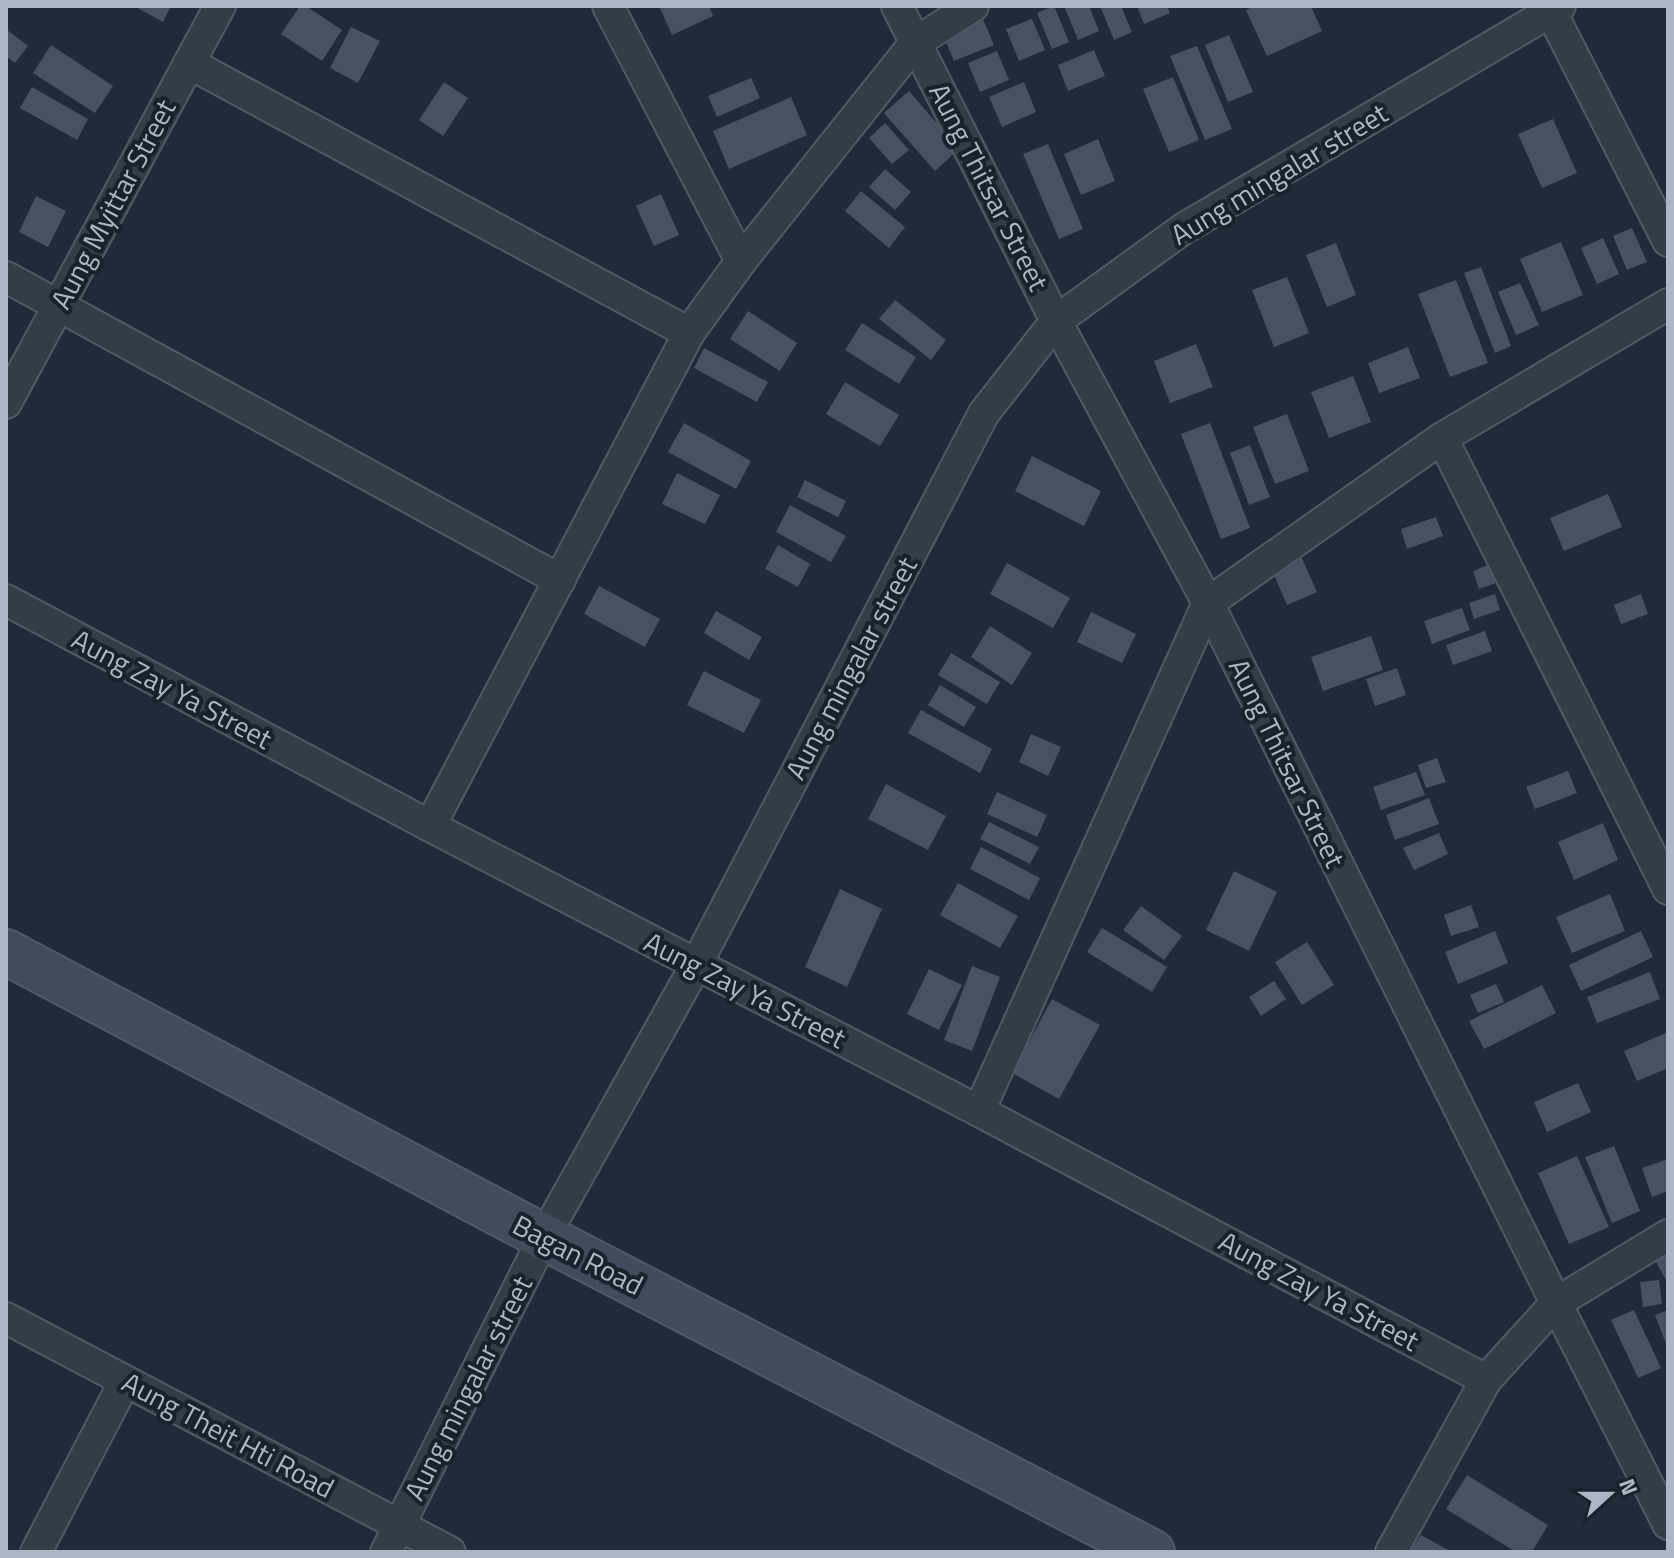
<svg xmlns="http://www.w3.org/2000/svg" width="1674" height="1558" font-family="'Titillium Web',sans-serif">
<rect width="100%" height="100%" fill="#1e2b38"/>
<g fill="#445262">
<polygon points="134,6 171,6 163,22"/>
<polygon points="300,6 306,6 342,30 322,61 281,34"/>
<polygon points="659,6 709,6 713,16 672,35"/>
<polygon points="1054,6 1069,42 1052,49 1037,13"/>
<polygon points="1064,6 1089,6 1099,31 1078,40"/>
<polygon points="1100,6 1121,6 1132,32 1114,40"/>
<polygon points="1137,6 1167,6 1170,13 1144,24"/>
<polygon points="1255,6 1311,6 1322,31 1267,56 1246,10"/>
<polygon points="983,19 994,45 954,61 943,35"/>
<polygon points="1032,19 1045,50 1019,61 1006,29"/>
<polygon points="351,27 380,41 358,83 330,68"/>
<polygon points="6,29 28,46 15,63 6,56"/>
<polygon points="1229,35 1253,92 1228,102 1205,45"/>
<polygon points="51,45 113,86 95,113 33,73"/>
<polygon points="1197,46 1232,129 1205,140 1170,56"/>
<polygon points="1094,50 1105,76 1068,91 1058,65"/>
<polygon points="997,51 1009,80 980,92 968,63"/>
<polygon points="1173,77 1199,140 1169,152 1143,89"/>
<polygon points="751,78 760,98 717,117 708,96"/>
<polygon points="444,82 468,98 443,136 419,120"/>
<polygon points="1024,82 1036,112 1002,127 989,97"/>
<polygon points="32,87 88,119 77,140 20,108"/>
<polygon points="909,91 959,149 935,171 884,113"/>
<polygon points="791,97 807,135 729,169 713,131"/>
<polygon points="1553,119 1577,173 1542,188 1518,134"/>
<polygon points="885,123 909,150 892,164 869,138"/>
<polygon points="1098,139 1115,181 1081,195 1064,154"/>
<polygon points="1048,144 1083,229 1059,239 1023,154"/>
<polygon points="885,169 911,192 895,210 869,187"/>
<polygon points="861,191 905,227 889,248 845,211"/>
<polygon points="661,194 679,235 654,246 636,206"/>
<polygon points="36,196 66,211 48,247 19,232"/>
<polygon points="1632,228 1647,262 1627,270 1613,236"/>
<polygon points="1603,238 1619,274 1597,284 1581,248"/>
<polygon points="1561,242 1583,295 1542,312 1520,259"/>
<polygon points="1336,243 1356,295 1327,307 1306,255"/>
<polygon points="1481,267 1511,346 1495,353 1464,273"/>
<polygon points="1287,277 1309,333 1274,347 1252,290"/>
<polygon points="1456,280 1488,363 1450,377 1418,294"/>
<polygon points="1520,283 1539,325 1516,335 1498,292"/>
<polygon points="895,300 946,340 931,360 879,319"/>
<polygon points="748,311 797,343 780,371 730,339"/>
<polygon points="862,323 916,357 899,384 845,350"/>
<polygon points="1196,344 1213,387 1170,403 1154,361"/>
<polygon points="1408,347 1420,378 1379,393 1368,363"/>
<polygon points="704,348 768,382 757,402 694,368"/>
<polygon points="1353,376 1371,422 1329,438 1311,392"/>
<polygon points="845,382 899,415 880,446 826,414"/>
<polygon points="1287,414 1309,471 1275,484 1253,427"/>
<polygon points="684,423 751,461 736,489 668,452"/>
<polygon points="1210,423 1250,528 1221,539 1181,434"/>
<polygon points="1250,445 1270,497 1249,505 1230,453"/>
<polygon points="1032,456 1101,491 1084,526 1015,491"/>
<polygon points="677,473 720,495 705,524 662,504"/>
<polygon points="805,480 846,501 838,517 797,497"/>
<polygon points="1608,494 1622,527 1564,551 1550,518"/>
<polygon points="790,505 846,536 831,562 776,532"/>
<polygon points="1436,517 1443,536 1407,549 1401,529"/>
<polygon points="778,545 810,564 798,587 765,569"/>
<polygon points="1301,556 1317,592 1287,605 1271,568"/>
<polygon points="1007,563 1070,598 1053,628 990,594"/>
<polygon points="1490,564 1496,583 1479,589 1473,571"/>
<polygon points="599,586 660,619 645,647 584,614"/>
<polygon points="1495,594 1500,610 1474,619 1469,603"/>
<polygon points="1641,594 1648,614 1621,624 1614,605"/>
<polygon points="1462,608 1470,630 1432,644 1424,621"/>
<polygon points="716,611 762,637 749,660 704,633"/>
<polygon points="1091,612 1136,634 1122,663 1077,642"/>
<polygon points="990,626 1032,653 1012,685 971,657"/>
<polygon points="1485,631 1492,651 1453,665 1446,645"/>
<polygon points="1371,636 1383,670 1323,691 1311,657"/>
<polygon points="951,653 1000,682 987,704 938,675"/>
<polygon points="1397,668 1406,695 1375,706 1366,679"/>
<polygon points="704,671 761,700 744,733 687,705"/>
<polygon points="940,685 976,707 964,727 928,705"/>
<polygon points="921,710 992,749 980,773 908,733"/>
<polygon points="1031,734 1061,747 1048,776 1019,762"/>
<polygon points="1437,758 1446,782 1426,788 1418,765"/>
<polygon points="1568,771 1577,793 1535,809 1526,787"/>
<polygon points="1416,772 1425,795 1381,810 1373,787"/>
<polygon points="886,784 946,816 928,850 868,819"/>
<polygon points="997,792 1047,815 1037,837 987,814"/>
<polygon points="1429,798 1439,824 1395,840 1386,815"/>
<polygon points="989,822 1039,847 1030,864 980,839"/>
<polygon points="1603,823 1618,860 1574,880 1558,842"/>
<polygon points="1439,833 1448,854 1414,870 1403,848"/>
<polygon points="981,847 1040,878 1029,900 970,869"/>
<polygon points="1234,871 1277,892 1249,951 1206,930"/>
<polygon points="958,883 1018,916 1000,948 940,915"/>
<polygon points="840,889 882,909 847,987 805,967"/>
<polygon points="1610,894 1625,931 1572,953 1556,917"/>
<polygon points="1471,905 1479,927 1451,936 1444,915"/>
<polygon points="1141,906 1182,936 1164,960 1123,930"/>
<polygon points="1102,928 1167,967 1152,992 1087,952"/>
<polygon points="1495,931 1508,963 1458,984 1445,952"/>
<polygon points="1641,931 1653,957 1581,991 1569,965"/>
<polygon points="1307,942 1334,985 1302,1005 1275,962"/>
<polygon points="972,966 1000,977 972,1051 944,1040"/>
<polygon points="929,969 962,985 939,1030 907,1014"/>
<polygon points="1650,972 1660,999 1597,1023 1587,997"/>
<polygon points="1274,981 1286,999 1261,1016 1249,997"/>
<polygon points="1496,984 1504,1002 1478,1013 1470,995"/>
<polygon points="1542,985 1556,1013 1484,1049 1469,1021"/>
<polygon points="1052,999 1100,1025 1059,1099 1012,1073"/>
<polygon points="1668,1032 1668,1068 1637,1081 1624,1051"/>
<polygon points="1578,1083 1591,1112 1547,1132 1534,1102"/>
<polygon points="1614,1146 1640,1211 1612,1223 1585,1157"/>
<polygon points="1577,1156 1609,1227 1569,1244 1538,1173"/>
<polygon points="1668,1159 1668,1191 1652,1197 1642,1168"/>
<polygon points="1668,1251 1668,1284 1654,1258"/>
<polygon points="1659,1280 1662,1304 1643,1307 1640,1282"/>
<polygon points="1634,1310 1661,1368 1638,1378 1611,1320"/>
<polygon points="1668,1310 1668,1349 1655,1315"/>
<polygon points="1467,1475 1548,1525 1532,1552 1516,1552 1446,1509"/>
<polygon points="1421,1535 1452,1552 1410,1552"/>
</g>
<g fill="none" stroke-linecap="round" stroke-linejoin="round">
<defs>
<g id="street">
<polyline points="608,6 741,261"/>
<polyline points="897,6 1056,321 1208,603 1556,1303 1668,1524"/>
<polyline points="1548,6 1668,241"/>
<polyline points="189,63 689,333"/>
<polyline points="6,277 560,580"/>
<polyline points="6,403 220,6"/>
<polyline points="1442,438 1668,889"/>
<polyline points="6,600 430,826 979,1111 1486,1380"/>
<polyline points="430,826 689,333 741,261 915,43 973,6"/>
<polyline points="979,1111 1208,603 1442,438 1668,304"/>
<polyline points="6,1318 450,1552"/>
<polyline points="36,1552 125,1381"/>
<polyline points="386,1552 544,1237 696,965 984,413 1056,321 1183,229 1560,6"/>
<polyline points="1391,1552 1486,1380 1556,1303 1668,1235"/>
</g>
<polyline id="secondary" points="6,952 544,1237 1152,1552"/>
</defs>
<use href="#street" stroke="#4f5a66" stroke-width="34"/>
<use href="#secondary" stroke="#4f5a66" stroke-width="48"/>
<use href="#street" stroke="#323d48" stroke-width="30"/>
<use href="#secondary" stroke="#404c5b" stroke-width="44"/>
</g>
<g text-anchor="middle" stroke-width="8" stroke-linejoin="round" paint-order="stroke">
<g font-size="28" fill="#acb7c5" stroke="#18222c">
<text transform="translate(1279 174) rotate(-31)" y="10">Aung mingalar street</text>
<text transform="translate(989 187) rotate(63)" y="10">Aung Thitsar Street</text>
<text transform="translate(113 204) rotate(-62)" y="10">Aung Myittar Street</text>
<text transform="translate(851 668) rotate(-62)" y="10">Aung mingalar street</text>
<text transform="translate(172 689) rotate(28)" y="10">Aung Zay Ya Street</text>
<text transform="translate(1287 763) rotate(64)" y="10">Aung Thitsar Street</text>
<text transform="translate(745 990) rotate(27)" y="10">Aung Zay Ya Street</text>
<text transform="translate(578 1255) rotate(27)" y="10">Bagan Road</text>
<text transform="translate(1319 1291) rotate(28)" y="10">Aung Zay Ya Street</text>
<text transform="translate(468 1388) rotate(-63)" y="10">Aung mingalar street</text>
<text transform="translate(228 1435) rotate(28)" y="10">Aung Theit Hti Road</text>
</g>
</g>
<rect width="1674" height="1558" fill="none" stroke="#acb7c5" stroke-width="16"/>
<g transform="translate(1610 1494) rotate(69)" stroke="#18222c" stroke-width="6" paint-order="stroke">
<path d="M0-6L14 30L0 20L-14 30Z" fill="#acb7c5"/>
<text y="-12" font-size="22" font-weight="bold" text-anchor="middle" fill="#acb7c5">N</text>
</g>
</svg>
